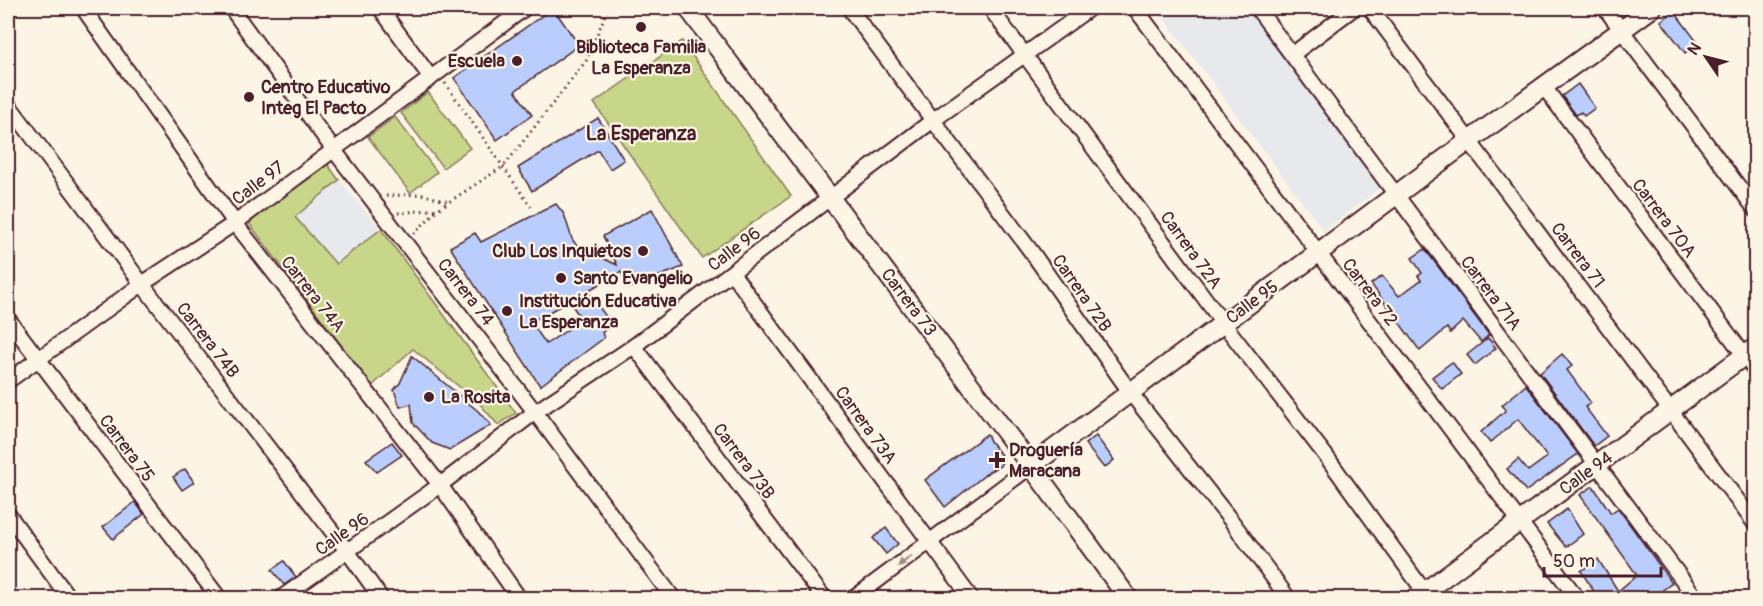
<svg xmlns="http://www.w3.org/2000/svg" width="1763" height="606" font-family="Pangolin,sans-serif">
<rect width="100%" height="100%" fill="#fcf5e5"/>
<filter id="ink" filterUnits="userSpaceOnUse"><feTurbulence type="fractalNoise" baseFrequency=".0167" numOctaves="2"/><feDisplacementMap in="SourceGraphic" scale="12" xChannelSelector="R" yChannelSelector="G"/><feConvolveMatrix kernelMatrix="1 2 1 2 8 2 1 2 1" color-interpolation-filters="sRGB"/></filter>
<g filter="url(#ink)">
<g fill="#e8e9ec">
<polygon points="1156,8 1248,8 1382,186 1324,231"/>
<polygon points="339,180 381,229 336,264 295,216"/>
</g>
<g fill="#c8d689" stroke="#897a5a" stroke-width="1.5">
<polygon points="682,41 791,196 702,258 594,103"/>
<polygon points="428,92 470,148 443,168 401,113"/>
<polygon points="395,117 437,172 410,193 368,137"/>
<polygon points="326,162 339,180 295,217 336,264 381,229 516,413 498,425 479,403 413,349 372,386 248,222"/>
</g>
<g fill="#b9cefd" stroke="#4a1f2b" stroke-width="1.5" fill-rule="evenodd">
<polygon points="553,8 579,45 515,91 532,115 497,140 454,78"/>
<polygon points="1674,11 1698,43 1685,53 1661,21"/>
<polygon points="1578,84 1595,108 1584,116 1581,112 1576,115 1562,96"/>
<polygon points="598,118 624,160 610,169 598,150 532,191 518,168"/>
<path d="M 556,204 L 564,214 L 572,239 L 577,246 L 617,265 L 603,236 L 652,209 L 683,267 L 629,288 L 621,272 L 587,291 L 611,323 L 602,333 L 604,338 L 540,386 L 450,247 L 475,233 L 481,242 ZM 569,301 L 582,320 L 546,344 L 531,322 Z"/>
<polygon points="1425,249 1489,335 1481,342 1463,321 1450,333 1447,328 1420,351 1371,284 1382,276 1399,296 1421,280 1418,276 1422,273 1412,258"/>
<polygon points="1488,338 1496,348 1475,365 1467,355"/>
<polygon points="1562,354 1572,366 1567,370 1591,403 1585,407 1607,436 1594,446 1540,373"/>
<polygon points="412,356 478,411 491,425 450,450 432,443 413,423 411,404 400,407 394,390 400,383"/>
<polygon points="1452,362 1461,374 1442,389 1432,377"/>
<polygon points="1526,385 1578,454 1526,491 1507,469 1518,459 1528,471 1547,457 1518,419 1490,443 1481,432 1506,410 1502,405"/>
<polygon points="987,434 990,441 1001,455 1003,460 1000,466 990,471 945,507 925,480"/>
<polygon points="1096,436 1114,460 1104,468 1085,444"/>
<polygon points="392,442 402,455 377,472 366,460"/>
<polygon points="185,469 194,482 182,490 173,477"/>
<polygon points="1593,486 1611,513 1618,508 1672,583 1652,598 1598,598 1581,571 1598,559 1618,591 1637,575 1580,495"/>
<polygon points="135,502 144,514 113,539 103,527"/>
<polygon points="1567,509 1583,534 1566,547 1547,524"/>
<polygon points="886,528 898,544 886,554 873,538"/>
<polygon points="284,561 296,577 284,585 272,570"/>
</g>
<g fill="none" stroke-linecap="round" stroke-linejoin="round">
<defs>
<g id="street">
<polyline points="83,8 235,223 440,485 519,598"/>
<polyline points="231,8 333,149 535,412 673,598"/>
<polyline points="380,8 431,78"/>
<polyline points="849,8 1033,254 1130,392 1233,523 1288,598"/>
<polyline points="990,8 1223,323 1326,456 1429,598"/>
<polyline points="1135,8 1577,598"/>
<polyline points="1257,8 1696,598"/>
<polyline points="1370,8 1756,525"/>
<polyline points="1605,8 1756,210"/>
<polyline points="1293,54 1354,8"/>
<polyline points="1544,87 1756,371"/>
<polyline points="8,104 142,284 348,552 381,598"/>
<polyline points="732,273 971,598"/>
<polyline points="8,319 219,598"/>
<polyline points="634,346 824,598"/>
<polyline points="8,381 142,284 235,223 525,8"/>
<polyline points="8,514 69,598"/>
<polyline points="281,598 440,485 535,412 634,346 932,121 1090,8"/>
<polyline points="854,598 1031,466"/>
</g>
<g id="secondary">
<polyline points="688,8 1031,466 1128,598"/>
<polyline points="1031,466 1470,140 1652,8"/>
<polyline points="1416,598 1756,347"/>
</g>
</defs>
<use href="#street" stroke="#4a1f2b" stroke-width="18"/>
<use href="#secondary" stroke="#4a1f2b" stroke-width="22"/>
<g stroke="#4a1f2b" stroke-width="3" stroke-dasharray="1.5 4.5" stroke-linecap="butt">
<polyline points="445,83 531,207"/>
<polyline points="386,196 421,194 449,202"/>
<polyline points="398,213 438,209 504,166 586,61 608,8"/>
<polyline points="414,234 436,211"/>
</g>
<use href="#street" stroke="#fcf5e5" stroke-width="14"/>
<use href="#secondary" stroke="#fcf5e5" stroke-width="18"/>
</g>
<defs><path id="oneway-solid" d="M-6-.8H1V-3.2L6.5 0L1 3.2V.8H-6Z" transform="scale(1.5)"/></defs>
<use fill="#a38a88" href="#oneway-solid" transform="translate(905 561) rotate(144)"/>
</g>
<g fill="#4a1f2b" stroke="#fcf5e5" stroke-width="2">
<circle cx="641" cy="27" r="6"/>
<circle cx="517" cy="61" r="6"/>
<circle cx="249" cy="97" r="6"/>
<circle cx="643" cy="251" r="6"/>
<circle cx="561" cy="278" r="6"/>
<circle cx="507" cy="311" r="6"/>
<circle cx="429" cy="397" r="6"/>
<path d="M994 451h6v6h6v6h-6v6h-6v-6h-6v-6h6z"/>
</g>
<g text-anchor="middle" stroke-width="4.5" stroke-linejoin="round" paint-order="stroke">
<g font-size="18" font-weight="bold" fill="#4a1f2b" stroke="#fcf5e5" text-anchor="start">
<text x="641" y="53" text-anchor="middle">Biblioteca Familia<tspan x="641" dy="21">La Esperanza</tspan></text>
<text x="505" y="67" text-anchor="end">Escuela</text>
<text x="261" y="93">Centro Educativo<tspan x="261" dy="21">Integ El Pacto</tspan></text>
<text x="631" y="257" text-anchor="end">Club Los Inquietos</text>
<text x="573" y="284">Santo Evangelio</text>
<text x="519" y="307">Institución Educativa<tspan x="519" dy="21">La Esperanza</tspan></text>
<text x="441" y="403">La Rosita</text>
<text x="1009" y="456">Droguería<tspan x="1009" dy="21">Maracana</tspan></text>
</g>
<g font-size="18" fill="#4a1f2b" stroke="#fcf5e5">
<text transform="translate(258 183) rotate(-37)" y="6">Calle 97</text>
<text transform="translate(1664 218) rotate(53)" y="6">Carrera 70A</text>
<text transform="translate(734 249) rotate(-37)" y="6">Calle 96</text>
<text transform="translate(1191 250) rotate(54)" y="6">Carrera 72A</text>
<text transform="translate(1578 255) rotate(53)" y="6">Carrera 71</text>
<text transform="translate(466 292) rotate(52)" y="6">Carrera 74</text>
<text transform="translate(1370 292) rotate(53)" y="6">Carrera 72</text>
<text transform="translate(1082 293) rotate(55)" y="6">Carrera 72B</text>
<text transform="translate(1491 293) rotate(53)" y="6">Carrera 71A</text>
<text transform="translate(313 294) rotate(52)" y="6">Carrera 74A</text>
<text transform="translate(909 302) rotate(53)" y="6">Carrera 73</text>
<text transform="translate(1252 302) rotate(-37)" y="6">Calle 95</text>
<text transform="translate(208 340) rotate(52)" y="6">Carrera 74B</text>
<text transform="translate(866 425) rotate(54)" y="6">Carrera 73A</text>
<text transform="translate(127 448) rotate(53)" y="6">Carrera 75</text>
<text transform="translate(744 461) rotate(53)" y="6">Carrera 73B</text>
<text transform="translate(1586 473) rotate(-36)" y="6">Calle 94</text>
<text transform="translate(342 534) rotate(-35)" y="6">Calle 96</text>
</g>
<g font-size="20" font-weight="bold" fill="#4a1f2b" stroke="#fcf5e5">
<text x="641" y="140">La Esperanza</text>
</g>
</g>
<rect width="1763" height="606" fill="none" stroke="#fcf5e5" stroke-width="30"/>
<rect x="15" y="15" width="1733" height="576" fill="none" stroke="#4a1f2b" stroke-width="2" filter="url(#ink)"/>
<g transform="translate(1706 57) rotate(305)" stroke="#fcf5e5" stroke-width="4.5" paint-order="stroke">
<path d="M0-4.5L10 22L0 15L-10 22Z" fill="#4a1f2b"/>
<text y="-9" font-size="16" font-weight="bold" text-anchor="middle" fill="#4a1f2b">N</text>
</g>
<path d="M1544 567v9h117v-9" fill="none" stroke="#4a1f2b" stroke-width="3"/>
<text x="1553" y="567" font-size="18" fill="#4a1f2b" stroke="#fcf5e5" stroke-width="4.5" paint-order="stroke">50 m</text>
</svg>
